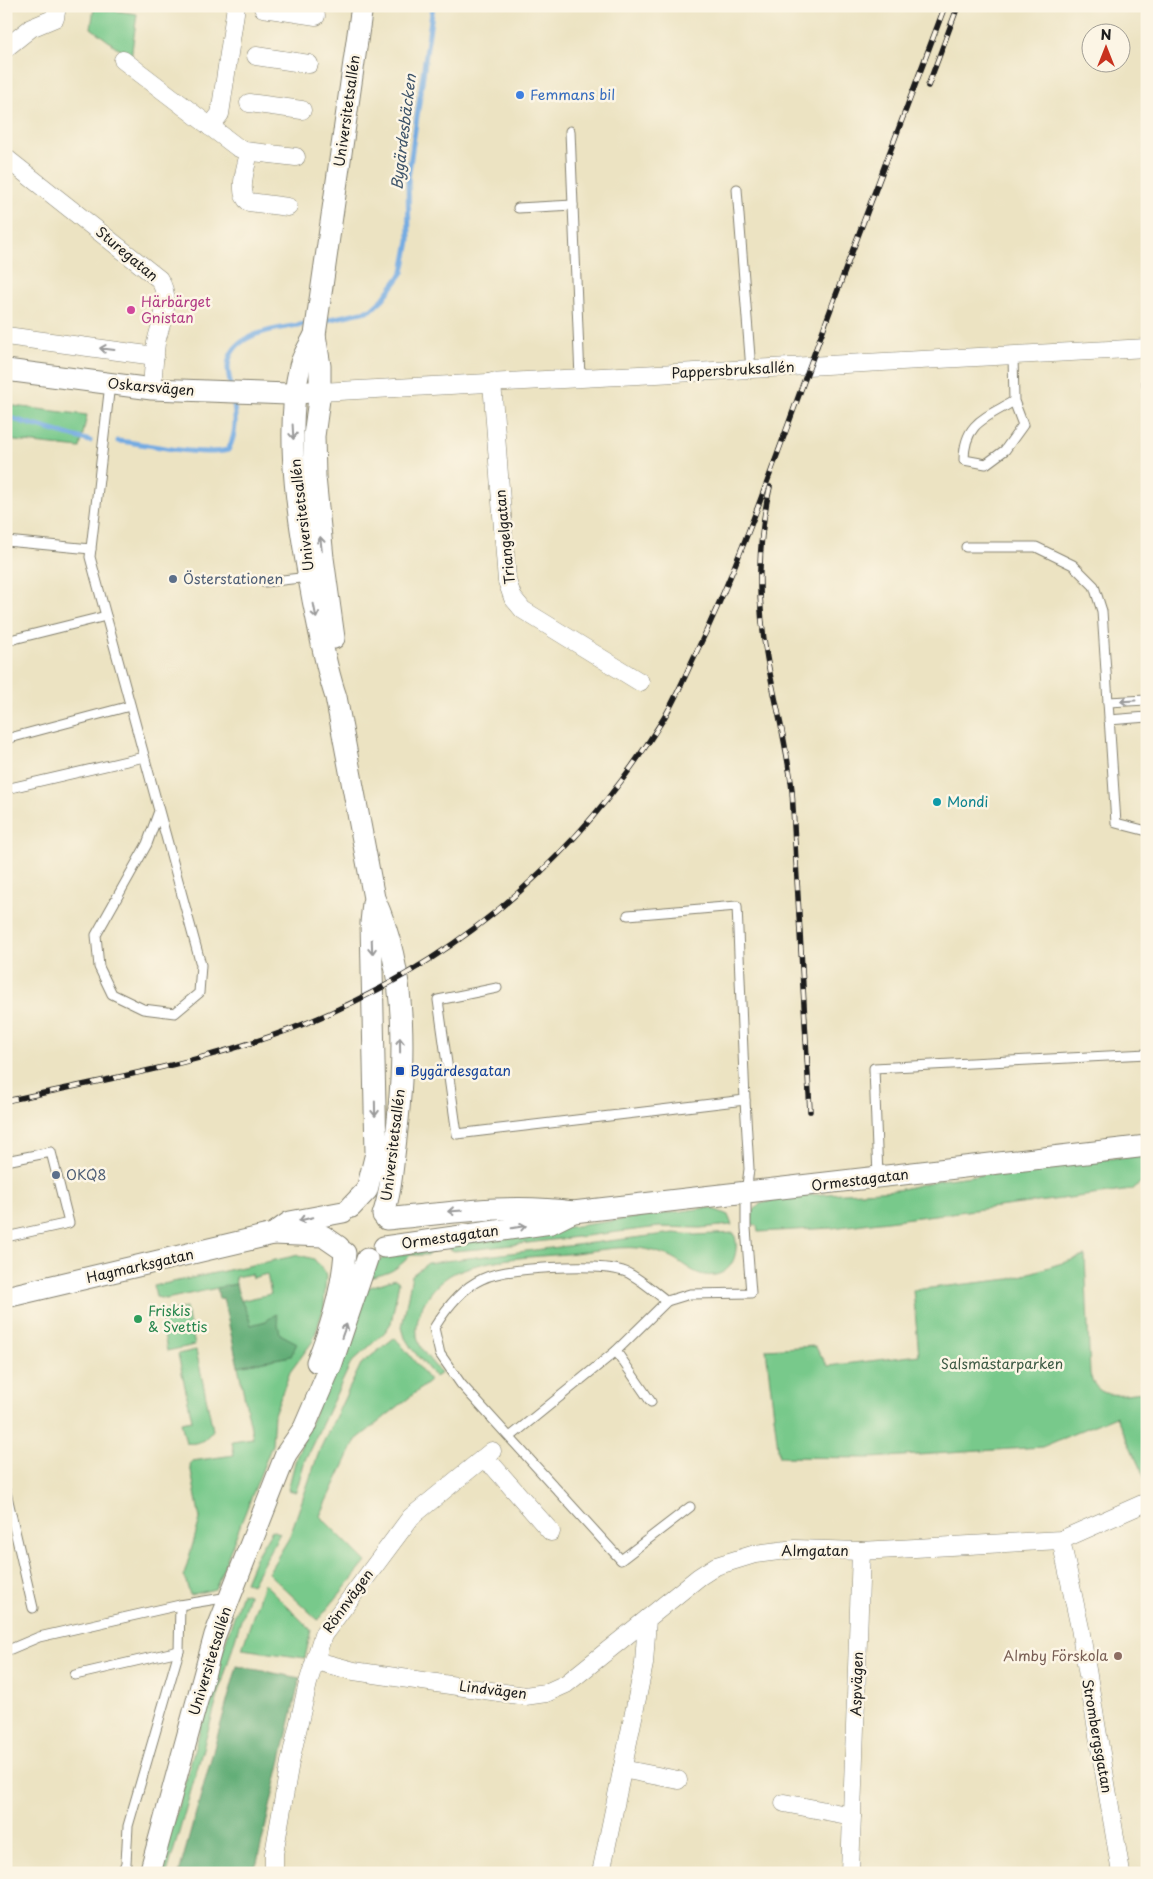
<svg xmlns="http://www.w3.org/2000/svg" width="1153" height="1879" font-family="'Playpen Sans',sans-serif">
<rect width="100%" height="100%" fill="#fcf5e5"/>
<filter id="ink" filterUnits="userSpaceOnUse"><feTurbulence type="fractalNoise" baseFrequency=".02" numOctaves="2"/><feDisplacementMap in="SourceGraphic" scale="10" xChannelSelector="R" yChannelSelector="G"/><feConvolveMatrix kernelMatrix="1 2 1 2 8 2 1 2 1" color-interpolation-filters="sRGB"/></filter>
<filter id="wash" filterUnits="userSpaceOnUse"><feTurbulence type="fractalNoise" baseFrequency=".0096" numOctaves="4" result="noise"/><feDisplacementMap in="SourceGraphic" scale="20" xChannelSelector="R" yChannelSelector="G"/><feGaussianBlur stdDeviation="1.12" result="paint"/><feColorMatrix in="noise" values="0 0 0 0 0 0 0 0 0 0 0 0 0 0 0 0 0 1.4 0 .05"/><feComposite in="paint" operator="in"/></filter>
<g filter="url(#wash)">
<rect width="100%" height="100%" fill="#ece3c2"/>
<g fill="#78c98b" stroke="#4a7254">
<polygon points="94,8 137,14 131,58 91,28"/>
<polygon points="6,405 87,415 80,448 6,440"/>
<polygon points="1147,1154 1147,1177 1132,1190 832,1228 758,1232 757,1226 750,1223 754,1210 760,1204 789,1196 898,1190 939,1180"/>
<polygon points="704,1208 711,1208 728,1215 732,1225 700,1228 659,1227 478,1249 454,1251 450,1249 449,1244"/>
<path d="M 674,1233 L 695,1235 L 734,1233 C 740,1249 734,1272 715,1275 C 696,1278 687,1265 671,1257 C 662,1253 647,1249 638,1248 C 616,1246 588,1252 566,1254 C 532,1257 493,1258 461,1270 C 437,1278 414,1308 417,1335 C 418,1349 432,1362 441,1373 L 435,1377 L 412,1349 L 405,1338 L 402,1327 L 412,1275 L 428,1263 Z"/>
<path d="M 439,1248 L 427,1255 L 411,1255 C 394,1271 393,1272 369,1278 L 367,1269 L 386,1257 Z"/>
<polygon points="299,1255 314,1259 326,1274 324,1307 313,1341 290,1372 274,1414 272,1445 215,1589 190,1595 184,1575 200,1519 190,1465 192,1461 234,1455 232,1441 253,1438 238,1366 290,1356 280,1334 266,1321 251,1326 248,1315 239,1301 271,1294 267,1274 252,1278 251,1274 235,1277 236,1284 166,1299 156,1297 154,1286"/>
<path d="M 1085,1256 L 1090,1374 C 1098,1403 1121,1393 1147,1392 L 1147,1483 L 1116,1416 L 1042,1447 L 871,1458 L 779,1457 L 766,1349 L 815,1346 L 828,1366 L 919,1355 L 913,1290 L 1010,1279 Z"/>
<polygon points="395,1279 399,1282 391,1323 385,1332 351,1363 305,1460 296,1492 288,1490 296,1458 367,1288"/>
<polygon points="186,1308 195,1345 167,1351 161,1316 166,1311"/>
<path d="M 394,1338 C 399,1340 424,1374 430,1381 L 356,1440 L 320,1516 L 366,1562 L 318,1620 L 268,1573 L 289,1538 L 320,1449 L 361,1364 Z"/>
<path d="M 196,1350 L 213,1430 C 205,1440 200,1445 186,1443 L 181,1422 L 192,1420 L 178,1354 Z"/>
<polygon points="272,1530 280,1533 252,1584 245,1582 255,1558"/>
<polygon points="264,1583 311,1630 305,1658 242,1649"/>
<path d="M 242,1593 L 249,1595 C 219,1687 195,1780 167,1873 L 159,1873 L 224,1646 Z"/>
</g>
<g fill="#62ad77" stroke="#3f644a">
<path d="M 236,1284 C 239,1300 247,1310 251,1325 L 266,1321 L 276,1314 L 280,1334 L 297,1343 L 291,1356 L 238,1366 L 223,1298 L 219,1299 L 217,1288 Z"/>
<polygon points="237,1666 300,1678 257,1863 251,1873 179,1873"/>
</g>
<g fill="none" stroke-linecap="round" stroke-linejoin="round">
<g stroke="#73abe2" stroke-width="5">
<polyline points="322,321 371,310 383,299 403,272 409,241 408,178 433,6"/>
<path d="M 231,387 C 230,381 228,374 228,367 C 229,330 285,328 311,323"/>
<polyline points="6,417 90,441"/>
<path d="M 118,441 C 150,444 199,457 228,450 C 237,433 236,417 233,398"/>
</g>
</g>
</g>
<g filter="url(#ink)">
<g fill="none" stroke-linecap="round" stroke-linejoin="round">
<defs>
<g id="service">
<polyline points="570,131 580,378"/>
<polyline points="737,189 751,370"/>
<polyline points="518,208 573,205"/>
<polyline points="1145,348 1147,386"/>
<path d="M 1013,356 L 1014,401 C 985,418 964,423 964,460 L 986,464 L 1005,450 L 1023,425 L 1014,401"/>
<polyline points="110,384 90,557 201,965 199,993 175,1013 143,1009 112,994 99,967 96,935 147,844 159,811"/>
<polyline points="6,541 91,549"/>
<polyline points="966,547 1036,547 1073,565 1094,586 1102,611 1116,823 1147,831"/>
<polyline points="265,582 309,577"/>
<polyline points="6,641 106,616"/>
<polyline points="1108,702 1147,700"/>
<polyline points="1109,720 1147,717"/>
<polyline points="6,739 130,706"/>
<polyline points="6,789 144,757"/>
<polyline points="497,988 438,1000 457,1134 745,1100 737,906 628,915"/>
<polyline points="6,1161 51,1152 69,1223 6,1237"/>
<polyline points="878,1177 874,1068 1147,1054"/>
<polyline points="616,1351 651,1402"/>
<polyline points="510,1437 616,1351 667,1301"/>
<polyline points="6,1492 33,1608"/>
<path d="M 690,1507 L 621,1560 L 461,1384 L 440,1354 L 434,1328 C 445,1310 462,1288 482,1279 C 506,1267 597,1263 623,1271 C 635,1274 656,1293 667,1301 L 690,1294 L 751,1293 L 746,1228 L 746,1194 L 749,1169 L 745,1100"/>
<polyline points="6,1651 39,1637 180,1605 229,1597"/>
<polyline points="75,1675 179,1651"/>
<polyline points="122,1873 126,1863 128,1826 179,1651 180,1605"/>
</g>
<g id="minor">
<polyline points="263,8 316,16"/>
<polyline points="6,48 31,28 55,18 57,6"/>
<polyline points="256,56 309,64"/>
<polyline points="123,60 237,147 245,151 296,157"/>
<polyline points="249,103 302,110"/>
<polyline points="210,127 220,114 236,6"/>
<path d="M 249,152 C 247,165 236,193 249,202 L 288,207"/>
<path d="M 6,158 L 159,279 C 173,301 161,320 156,343 C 154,358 153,374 152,389"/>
<polyline points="6,336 155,356"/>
<polyline points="492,382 507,581 513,598 523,610 640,682"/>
<polyline points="320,392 1147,348"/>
<polyline points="482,1459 494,1467 551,1532"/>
<polyline points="1061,1540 1080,1628 1121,1873"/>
<polyline points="316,1661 354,1671 525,1696 546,1693 566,1684 647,1619"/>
<polyline points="622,1769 678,1780"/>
<polyline points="784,1803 852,1816"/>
<polyline points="274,1873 274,1854 290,1762 308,1683 323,1635 411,1517 492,1451"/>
<polyline points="601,1873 644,1664 647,1619 699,1577 716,1566 755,1554 795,1549 861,1551 1061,1540 1147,1502"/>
<polyline points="850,1873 861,1551"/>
</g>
<g id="tertiary">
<path d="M 315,335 C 310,345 303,355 300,366 C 283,436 300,530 313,600 C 320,633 325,665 336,697 L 374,898 C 409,974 405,1065 395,1147 C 392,1170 391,1193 383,1215"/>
<polyline points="6,370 152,389 288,394 310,392"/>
<polyline points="334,638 323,558 315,477 314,436 320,392 320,366 315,335 362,6"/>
<polyline points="351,1207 367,1190 376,1153 371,923 373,903"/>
<path d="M 386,1219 C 449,1213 510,1203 573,1212 L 1147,1146"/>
<polyline points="273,1234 323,1236 339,1247"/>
<polyline points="384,1247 551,1223 573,1212"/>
<polyline points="6,1297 273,1234 290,1222 343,1212"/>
<path d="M 317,1362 C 331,1328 342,1290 345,1253"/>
<polyline points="150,1873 215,1635 286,1454 304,1428 332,1363 367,1259"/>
</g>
</defs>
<use href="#service" stroke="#84806f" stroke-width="11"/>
<use href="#minor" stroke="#84806f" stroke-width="19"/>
<use href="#tertiary" stroke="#84806f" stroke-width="23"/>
<use href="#service" stroke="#fff" stroke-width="9"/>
<use href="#minor" stroke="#fff" stroke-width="18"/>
<use href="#tertiary" stroke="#fff" stroke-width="21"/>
<defs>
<g id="rail">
<polyline points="928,86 958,6"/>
<path d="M 770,487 C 757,541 757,604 767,658 C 775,702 787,745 792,790 L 810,1111"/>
<path d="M 6,1101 C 116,1077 227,1059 330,1013 C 471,950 583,850 664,718 C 676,698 685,676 695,655 C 741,561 774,462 810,365 C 854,245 900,126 945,6"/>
</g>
</defs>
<use href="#rail" stroke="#1c1c1c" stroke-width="5.5"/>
<use href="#rail" stroke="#fcf5e5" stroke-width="4" stroke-dasharray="11" stroke-linecap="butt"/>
</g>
<defs><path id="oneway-shaft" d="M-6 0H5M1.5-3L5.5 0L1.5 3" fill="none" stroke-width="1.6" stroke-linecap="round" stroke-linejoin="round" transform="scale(1.25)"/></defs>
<g stroke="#999">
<use href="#oneway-shaft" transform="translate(107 349) rotate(-173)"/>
<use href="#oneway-shaft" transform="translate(293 432) rotate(87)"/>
<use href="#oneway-shaft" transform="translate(321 544) rotate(-96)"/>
<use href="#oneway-shaft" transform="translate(315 611) rotate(79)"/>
<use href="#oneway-shaft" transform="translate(1128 701) rotate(177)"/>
<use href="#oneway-shaft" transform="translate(372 947) rotate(88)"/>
<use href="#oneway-shaft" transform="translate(400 1045) rotate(-91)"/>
<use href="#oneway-shaft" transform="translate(375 1109) rotate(89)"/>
<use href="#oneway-shaft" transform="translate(455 1211) rotate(176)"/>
<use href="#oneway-shaft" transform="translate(306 1219) rotate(167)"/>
<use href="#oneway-shaft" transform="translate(519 1227) rotate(-9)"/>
<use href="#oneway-shaft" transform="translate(344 1331) rotate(-70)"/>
</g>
</g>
<circle fill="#3f7fe0" stroke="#fcf5e5" stroke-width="2" cx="520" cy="95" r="5"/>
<circle fill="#d1479c" stroke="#fcf5e5" stroke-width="2" cx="131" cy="310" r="5"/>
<g fill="#5c6f8a" stroke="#fcf5e5" stroke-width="2">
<circle cx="173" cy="579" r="5"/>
<circle cx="56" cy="1175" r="5"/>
</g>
<circle fill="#0f9aa8" stroke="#fcf5e5" stroke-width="2" cx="937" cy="802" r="5"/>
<rect fill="#1a4fb4" stroke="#fcf5e5" stroke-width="2" x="395" y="1066" width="10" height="10" rx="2.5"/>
<circle fill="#2e9e5b" stroke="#fcf5e5" stroke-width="2" cx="138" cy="1319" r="5"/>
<circle fill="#8d6e63" stroke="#fcf5e5" stroke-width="2" cx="1118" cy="1656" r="5"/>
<g text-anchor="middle" stroke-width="5" stroke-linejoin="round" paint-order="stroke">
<g font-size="14" fill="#366cbe" stroke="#fcf5e5" text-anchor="start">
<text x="530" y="100">Femmans bil</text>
</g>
<g font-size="14" fill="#1c1c1c" stroke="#fcf5e5">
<text transform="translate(347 111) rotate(-82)" y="5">Universitetsallén</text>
<text transform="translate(127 254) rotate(40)" y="5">Sturegatan</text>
<text transform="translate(733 370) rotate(-3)" y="5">Pappersbruksallén</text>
<text transform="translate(151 387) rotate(5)" y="5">Oskarsvägen</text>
<text transform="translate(302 515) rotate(-97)" y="5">Universitetsallén</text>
<text transform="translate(505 537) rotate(-96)" y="5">Triangelgatan</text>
<text transform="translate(393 1145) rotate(-83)" y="5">Universitetsallén</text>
<text transform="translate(860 1180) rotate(-7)" y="5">Ormestagatan</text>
<text transform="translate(450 1237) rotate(-8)" y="5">Ormestagatan</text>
<text transform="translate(140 1266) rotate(-13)" y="5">Hagmarksgatan</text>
<text x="815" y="1556">Almgatan</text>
<text transform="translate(348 1601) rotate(-54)" y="5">Rönnvägen</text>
<text transform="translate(210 1661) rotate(-73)" y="5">Universitetsallén</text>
<text transform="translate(857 1684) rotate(-88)" y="5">Aspvägen</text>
<text transform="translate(493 1690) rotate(7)" y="5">Lindvägen</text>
<text transform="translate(1097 1736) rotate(80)" y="5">Strombergsgatan</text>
</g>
<g font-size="14" fill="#b23c85" stroke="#fcf5e5" text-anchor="start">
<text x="141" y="307">Härbärget<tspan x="141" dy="16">Gnistan</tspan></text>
</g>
<g font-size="14" fill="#4e5e75" stroke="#fcf5e5" text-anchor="start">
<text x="183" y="584">Österstationen</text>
<text x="66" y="1180">OKQ8</text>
</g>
<g font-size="14" fill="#0d838f" stroke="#fcf5e5" text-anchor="start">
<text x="947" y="807">Mondi</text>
</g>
<g font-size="14" fill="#164399" stroke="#fcf5e5" text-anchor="start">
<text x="410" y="1076">Bygärdesgatan</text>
</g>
<g font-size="14" fill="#27864d" stroke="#fcf5e5" text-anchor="start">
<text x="148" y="1316">Friskis<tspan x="148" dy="16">&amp; Svettis</tspan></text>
</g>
<g font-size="14" fill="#3c5943" stroke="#fcf5e5">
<text x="1002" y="1369">Salsmästarparken</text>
</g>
<g font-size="14" fill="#785e54" stroke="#fcf5e5" text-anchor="end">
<text x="1108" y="1661">Almby Förskola</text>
</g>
<g font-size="15" font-style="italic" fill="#3f556b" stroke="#fcf5e5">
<text transform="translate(404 132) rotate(-83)" y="5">Bygärdesbäcken</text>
</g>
</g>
<rect width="1153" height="1879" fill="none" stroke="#fcf5e5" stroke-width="25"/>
<g transform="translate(1106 48)"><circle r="24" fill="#fcf5e5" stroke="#a29e95"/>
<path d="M0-4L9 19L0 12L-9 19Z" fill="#c8321e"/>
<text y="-8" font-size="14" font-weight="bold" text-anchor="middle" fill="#1c1c1c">N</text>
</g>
</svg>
